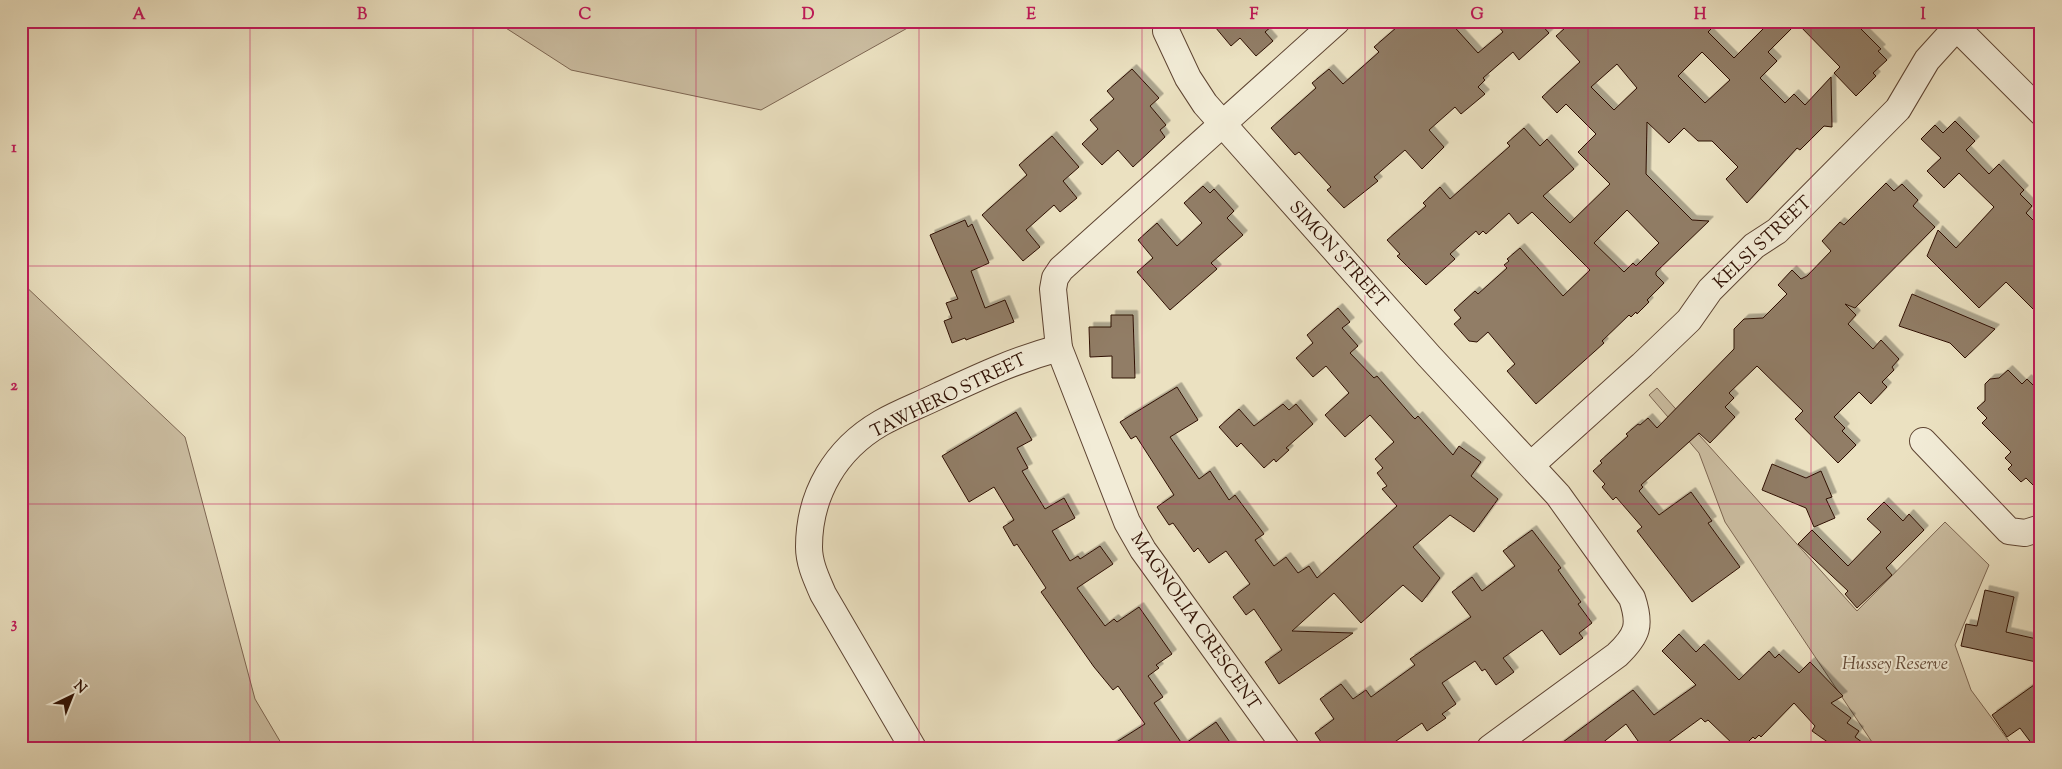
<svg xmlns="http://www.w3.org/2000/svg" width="2062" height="769" font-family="'Sorts Mill Goudy',serif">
<defs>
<filter id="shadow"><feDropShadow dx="4.5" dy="-4.5" stdDeviation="0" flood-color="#0004"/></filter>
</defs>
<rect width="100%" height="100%" fill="#ebe1c1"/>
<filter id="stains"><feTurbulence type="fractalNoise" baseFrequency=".004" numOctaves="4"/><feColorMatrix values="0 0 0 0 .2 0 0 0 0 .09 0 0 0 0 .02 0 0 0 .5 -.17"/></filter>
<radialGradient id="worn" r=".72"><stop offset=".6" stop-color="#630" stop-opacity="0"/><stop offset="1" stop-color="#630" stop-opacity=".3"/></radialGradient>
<g fill="#cbbda1" stroke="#7d6652">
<polygon points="495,21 920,21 761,110 571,70"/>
<polygon points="21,282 185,437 255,699 284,748 21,748"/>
<polygon points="1657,388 1857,611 1945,522 1989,565 1955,645 1971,690 2014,748 1876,748 1725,522 1699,453 1649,395"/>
</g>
<g fill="#917d66" stroke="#2f1003" fill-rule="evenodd" filter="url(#shadow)">
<polygon points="1210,21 1278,21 1265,32 1273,41 1256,56 1240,38 1231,46"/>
<polygon points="1404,21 1449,21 1478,53 1503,32 1494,21 1538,21 1549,33 1519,60 1513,52 1483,78 1485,80 1478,87 1485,94 1461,114 1455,107 1429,130 1444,147 1422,169 1405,150 1374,177 1378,181 1344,208 1327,190 1331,187 1299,152 1295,155 1271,128 1316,88 1312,83 1329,69 1343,84 1379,52 1374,47"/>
<path d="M 1573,21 L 1719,21 L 1708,32 L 1734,58 L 1771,21 L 1853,21 L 1881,49 L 1878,51 L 1887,60 L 1873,73 L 1876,76 L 1856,96 L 1834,73 L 1840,67 L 1797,23 L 1768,52 L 1777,61 L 1760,78 L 1785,103 L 1794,94 L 1805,105 L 1831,77 L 1832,127 L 1824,126 L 1800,150 L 1797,148 L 1747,203 L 1726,179 L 1738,167 L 1712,141 L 1698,141 L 1684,128 L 1669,143 L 1647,122 L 1646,174 L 1692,220 L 1709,221 L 1656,272 L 1656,275 L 1664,283 L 1647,300 L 1649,302 L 1637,314 L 1636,312 L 1631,317 L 1629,315 L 1602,341 L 1604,343 L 1536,404 L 1507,371 L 1515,364 L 1488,332 L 1477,342 L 1469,341 L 1454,324 L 1461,318 L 1454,310 L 1475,291 L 1478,294 L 1507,268 L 1504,265 L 1509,261 L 1507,259 L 1520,248 L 1563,296 L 1590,270 L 1532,212 L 1518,224 L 1509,213 L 1486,234 L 1483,231 L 1479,235 L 1476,231 L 1450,254 L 1455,259 L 1426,285 L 1397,256 L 1400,254 L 1387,240 L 1426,206 L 1423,203 L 1440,187 L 1450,199 L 1510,146 L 1507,143 L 1524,128 L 1540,146 L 1547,139 L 1574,169 L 1543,196 L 1570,223 L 1610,184 L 1578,152 L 1596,134 L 1566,104 L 1557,113 L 1542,97 L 1580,62 L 1556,36 ZM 1702,52 L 1730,80 L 1705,103 L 1678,76 ZM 1617,64 L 1637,88 L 1614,110 L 1591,87 ZM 1627,210 L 1659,243 L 1636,266 L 1633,263 L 1624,272 L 1594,243 Z"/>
<polygon points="1132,69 1159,98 1150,106 1166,125 1160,130 1165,137 1133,167 1118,150 1102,165 1082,144 1098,129 1090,120 1114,99 1107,91"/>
<polygon points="1955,121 1975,141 1966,150 1989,174 1999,164 2024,190 2020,194 2032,206 2026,213 2041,228 2041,317 2006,282 1979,308 1927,256 1938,230 1956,248 1994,207 1959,173 1944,188 1927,171 1941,158 1921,139 1935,125 1943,133"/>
<polygon points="1052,136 1079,167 1063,181 1077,198 1060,212 1054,205 1026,230 1040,247 1023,261 982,215 1027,175 1019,165"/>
<polygon points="1886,183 1894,191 1902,184 1918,200 1913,206 1935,227 1855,308 1845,304 1856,315 1848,324 1873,349 1881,340 1899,359 1892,367 1894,370 1882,382 1887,387 1871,404 1859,392 1834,417 1845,428 1842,431 1856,445 1838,463 1795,419 1803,411 1757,366 1729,393 1734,398 1725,407 1735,417 1710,443 1699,433 1641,485 1643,487 1639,491 1659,515 1691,492 1712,521 1708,523 1740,567 1692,602 1637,531 1642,527 1616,497 1613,500 1602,487 1605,484 1593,471 1602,463 1600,461 1628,436 1626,434 1638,424 1640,425 1648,418 1657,428 1734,349 1734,329 1744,319 1763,318 1787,294 1778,285 1792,270 1801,279 1807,276 1831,251 1822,241 1840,222 1844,225"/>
<polygon points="1203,186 1210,193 1214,189 1234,211 1227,218 1243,235 1211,263 1217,269 1170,310 1137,272 1153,258 1138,240 1157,223 1177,246 1202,223 1184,203"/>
<polygon points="965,220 968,227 972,224 989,263 971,271 985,308 1005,300 1014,322 966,340 965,338 952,343 944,321 952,318 946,303 958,299 930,235"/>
<polygon points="1912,294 1995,329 1965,358 1950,343 1899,326"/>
<polygon points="1338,308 1350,322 1342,328 1358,346 1350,353 1374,378 1377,376 1412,416 1415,419 1418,416 1453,455 1459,446 1481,462 1471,476 1498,499 1474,532 1450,515 1413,547 1440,578 1422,602 1403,585 1361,623 1334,593 1292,631 1353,633 1279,684 1265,662 1282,650 1254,609 1246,615 1233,597 1250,584 1226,551 1209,563 1198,548 1194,552 1173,523 1169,525 1157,507 1174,495 1136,436 1131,439 1120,422 1177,387 1198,420 1170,437 1199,479 1210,471 1229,500 1235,495 1264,534 1255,540 1274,566 1286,557 1298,573 1309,566 1317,578 1397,506 1382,489 1387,486 1377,473 1383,468 1375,459 1394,442 1370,415 1345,437 1325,415 1349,393 1326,366 1313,377 1296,358 1313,343 1307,335"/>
<polygon points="1111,315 1133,315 1135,378 1112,378 1112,356 1090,357 1089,327 1111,327"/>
<polygon points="2008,370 2022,384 2027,379 2041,393 2041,493 2026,478 2021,482 2008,469 2012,465 2005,458 2011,452 1982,423 1987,418 1977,408 1985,401 1985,384 1990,379 1999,378"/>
<polygon points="1283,404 1289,410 1296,404 1313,424 1286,448 1289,450 1276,462 1274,459 1264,468 1241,443 1237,447 1219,427 1239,409 1254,426"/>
<polygon points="1016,412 1032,440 1017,448 1028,468 1022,471 1045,509 1064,498 1075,518 1052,531 1070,561 1078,556 1080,559 1100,546 1113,564 1077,588 1105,626 1114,619 1117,622 1139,607 1172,654 1156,665 1159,668 1148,676 1163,697 1154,703 1183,745 1216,722 1234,748 1107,748 1145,724 1118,686 1113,690 1094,667 1041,592 1046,588 1017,544 1014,546 1003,527 1014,520 994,487 969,502 942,456"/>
<polygon points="1772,464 1806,478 1821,471 1832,497 1826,499 1835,518 1814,527 1806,508 1762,490"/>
<polygon points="1884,502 1903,521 1909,514 1924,530 1886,568 1892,575 1857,608 1845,594 1848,591 1798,544 1812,530 1848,566 1881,532 1867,519"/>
<polygon points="1532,530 1561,568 1558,570 1581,602 1578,604 1592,623 1579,633 1583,638 1560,655 1542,630 1503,658 1514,672 1496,685 1485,669 1482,671 1475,661 1442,683 1456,704 1442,714 1446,718 1427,731 1422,723 1386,748 1325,748 1315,733 1334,719 1320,699 1341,684 1353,699 1366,690 1371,697 1415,665 1410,659 1471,617 1452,592 1472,577 1482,591 1515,566 1503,551"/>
<polygon points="1985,590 2014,597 2006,632 2041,640 2041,663 1961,646 1966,624 1977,626"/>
<polygon points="1679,634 1696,652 1704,644 1739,680 1769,651 1775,658 1779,654 1799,673 1810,662 1843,696 1831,703 1851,718 1847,723 1859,731 1855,737 1870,748 1836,748 1812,731 1815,726 1794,703 1761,737 1759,735 1755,739 1753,737 1742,748 1737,748 1708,720 1705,722 1701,718 1660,748 1643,748 1626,724 1596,748 1555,748 1633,690 1654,715 1696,685 1662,651"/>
<polygon points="2041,680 2041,748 2035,748 2020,728 2007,737 1992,715"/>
</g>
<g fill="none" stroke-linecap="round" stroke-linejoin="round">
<defs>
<g id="minor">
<polyline points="1950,21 2041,112"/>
<path d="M 1166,31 L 1188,78 L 1205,104 L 1429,356 L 1558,495 L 1632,598 C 1641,625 1638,635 1617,655 L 1490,748"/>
<polyline points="1923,441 2009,531 2025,533 2041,528"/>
<polyline points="1531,465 1642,365 1689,320 1710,290 1754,246 1777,231 1898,109 1927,60 1956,28"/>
<path d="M 913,748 L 823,594 C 817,580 809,564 809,547 C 809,494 836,449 881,423 C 900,412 920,405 940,395 C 981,376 1015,360 1059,348"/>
<polyline points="1286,748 1143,550 1127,522 1059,348 1053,289 1055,278 1061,269 1337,21"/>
</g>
</defs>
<use href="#minor" stroke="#5e4432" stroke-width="28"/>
<use href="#minor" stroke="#f2ecd7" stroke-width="26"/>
</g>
<path fill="none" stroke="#c2185b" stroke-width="1" stroke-opacity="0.55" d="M 250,21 L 250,748M 473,21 L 473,748M 696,21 L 696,748M 919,21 L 919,748M 1142,21 L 1142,748M 1365,21 L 1365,748M 1588,21 L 1588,748M 1811,21 L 1811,748M 21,266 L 2041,266M 21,504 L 2041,504"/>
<g text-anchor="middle" stroke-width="4" stroke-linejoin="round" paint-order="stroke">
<g font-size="18" fill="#2f1003" stroke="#f2ecd7">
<text transform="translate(1762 242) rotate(-43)" y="6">KELSI STREET</text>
<text transform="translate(1339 254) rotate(48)" y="6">SIMON STREET</text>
<text transform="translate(948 395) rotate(-26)" y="6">TAWHERO STREET</text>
<text transform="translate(1196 621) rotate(55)" y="6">MAGNOLIA CRESCENT</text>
</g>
<g font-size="18" font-style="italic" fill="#664d3a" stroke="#f2ecd7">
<text x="1895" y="669">Hussey Reserve</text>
</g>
</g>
<rect width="2062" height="769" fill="none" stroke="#ebe1c1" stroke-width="55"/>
<g transform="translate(72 696) rotate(43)" stroke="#f2ecd7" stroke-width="4" paint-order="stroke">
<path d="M0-4L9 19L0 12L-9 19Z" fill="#2f1003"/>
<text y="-8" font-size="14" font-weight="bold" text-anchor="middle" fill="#2f1003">N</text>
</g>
<rect x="28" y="28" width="2006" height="714" fill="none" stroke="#c2185b" stroke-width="2"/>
<g font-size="16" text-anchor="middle" font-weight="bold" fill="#c2185b">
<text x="139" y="19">A</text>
<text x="362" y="19">B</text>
<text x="585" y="19">C</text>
<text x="808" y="19">D</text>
<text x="1031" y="19">E</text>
<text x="1254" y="19">F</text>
<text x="1477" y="19">G</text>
<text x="1700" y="19">H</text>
<text x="1923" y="19">I</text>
<text x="14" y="152">1</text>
<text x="14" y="390">2</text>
<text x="14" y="628">3</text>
</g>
<rect width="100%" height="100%" filter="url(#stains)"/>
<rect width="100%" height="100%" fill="url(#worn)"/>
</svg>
